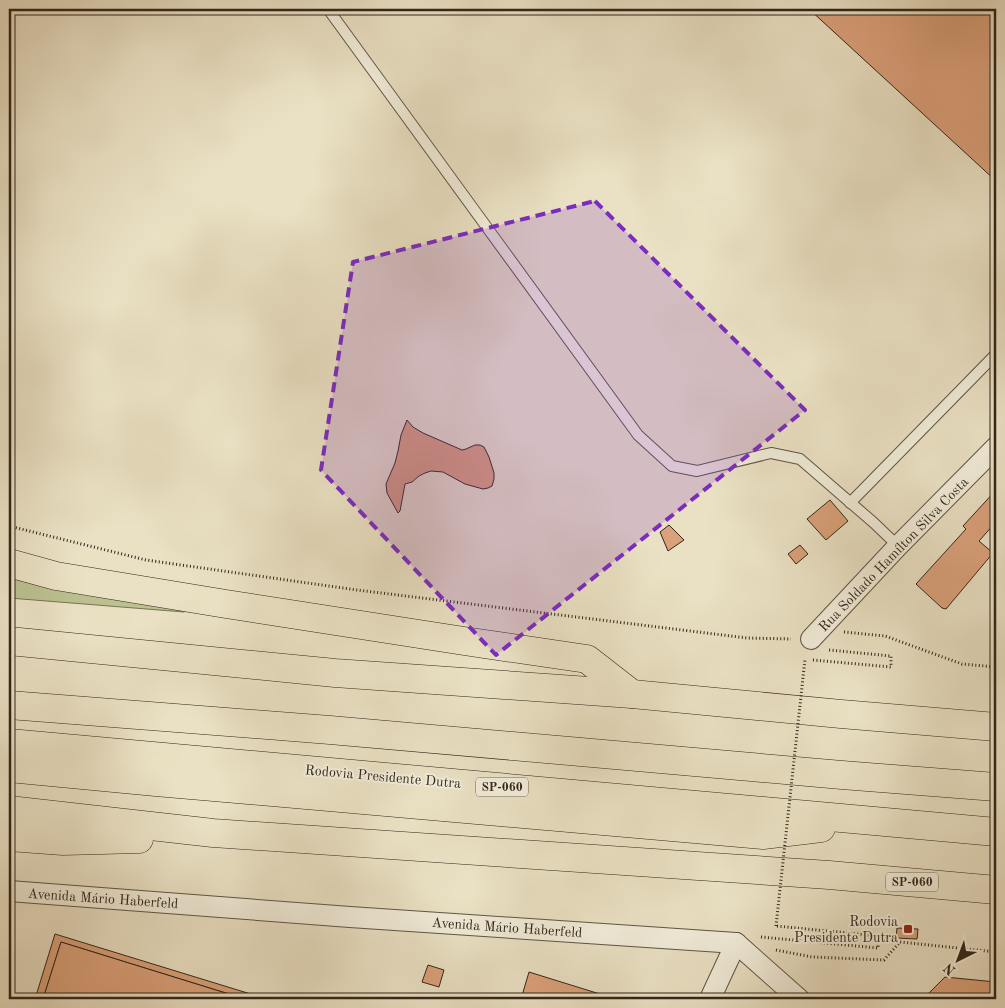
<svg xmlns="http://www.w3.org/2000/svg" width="1005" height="1008" font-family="'Old Standard TT',serif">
<rect width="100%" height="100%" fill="#eae1c4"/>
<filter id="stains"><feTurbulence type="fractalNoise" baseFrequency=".004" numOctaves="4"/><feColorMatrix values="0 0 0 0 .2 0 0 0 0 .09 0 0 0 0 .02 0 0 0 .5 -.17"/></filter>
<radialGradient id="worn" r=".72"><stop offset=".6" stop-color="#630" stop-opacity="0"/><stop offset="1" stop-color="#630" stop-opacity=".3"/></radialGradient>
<polygon fill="#bcc190" stroke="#767456" points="9,577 191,608 184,612 9,598"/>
<g fill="#dba17a" stroke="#31261b">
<polygon points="809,9 996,9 996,181"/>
<polygon points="407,420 413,427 423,433 462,450 466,449 475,445 480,445 484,447 489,457 494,473 494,479 492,486 488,488 483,489 465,484 443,472 431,471 425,473 419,476 412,482 405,484 400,511 398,513 387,493 386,484 395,463 398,451 401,435"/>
<polygon points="996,490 996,522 979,541 993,553 946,609 942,608 916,584 966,529 963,526"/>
<polygon points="830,500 848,521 826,540 807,519"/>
<polygon points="669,525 684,540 668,551 660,532"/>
<polygon points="800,545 808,554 796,564 788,554"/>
<polygon points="897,928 918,929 917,939 896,938"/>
<polygon points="55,934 267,999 245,999 61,942 43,999 35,999"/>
<polygon points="61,942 245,999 43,999"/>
<polygon points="428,965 444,970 439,987 422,982"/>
<polygon points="529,972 616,999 521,999"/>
<polygon points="945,977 996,982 996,999 923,999"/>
</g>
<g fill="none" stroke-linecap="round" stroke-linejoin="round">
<defs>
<g id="lane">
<polyline points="328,9 638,435 672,466 697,471 771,453 800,459 874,523 898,546"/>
<polyline points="850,503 996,354"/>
</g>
<g id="street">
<polyline points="811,639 898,546 996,447"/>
<polyline points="9,891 350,917 736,943"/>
<polyline points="736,943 799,999"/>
<polyline points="710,999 736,943"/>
</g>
<g id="highway">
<polyline points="9,563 56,576 226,604 464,641 587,659 632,694"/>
<polyline points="9,641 335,673 632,694 841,714 996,727"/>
<polyline points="9,705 330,730 842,775 996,787"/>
<polyline points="9,743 996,832"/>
<polyline points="9,768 156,782 763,835 821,828"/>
<polyline points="9,810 213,833 829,875 996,890"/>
<polyline points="9,837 63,841 139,839"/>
</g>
</defs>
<use href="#lane" stroke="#5f5545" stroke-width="12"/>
<use href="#street" stroke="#5f5545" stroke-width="22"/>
<use href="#highway" stroke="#31261b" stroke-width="29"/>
<g stroke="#31261b" stroke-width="3" stroke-dasharray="1 2.5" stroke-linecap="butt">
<polyline points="9,526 146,560 357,590 747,638 791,639"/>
<polyline points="844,632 885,636 962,664 996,667"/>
<polyline points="813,660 891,667 891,656 829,650"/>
<polyline points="761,937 878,948 879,936 776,926"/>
<polyline points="776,950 812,957 884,960 900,942 996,952"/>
</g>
<use href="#lane" stroke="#f1ecd9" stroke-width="10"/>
<use href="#street" stroke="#f1ecd9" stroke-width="20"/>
<use href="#highway" stroke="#eae1c4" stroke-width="28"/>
<polyline stroke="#31261b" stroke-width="3" stroke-dasharray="1 2.5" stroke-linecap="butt" points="776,926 805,659"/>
</g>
<path fill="#7b2cbf" fill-opacity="0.2" stroke="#7b2cbf" stroke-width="4" stroke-dasharray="10 6" stroke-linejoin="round" d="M 595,201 L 805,410 L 496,655 L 321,470 L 353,262 Z"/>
<rect fill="#8f2418" stroke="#f1ecd9" stroke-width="2" x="903" y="924" width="10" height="10" rx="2.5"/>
<g text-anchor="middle" stroke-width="4" stroke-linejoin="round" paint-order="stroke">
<g fill="#f1ecd9" stroke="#6b6154" stroke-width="1">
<rect x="476" y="777.5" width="52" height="19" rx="4"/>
<rect x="886" y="872.5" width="52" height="19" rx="4"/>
</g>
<g font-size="12" font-weight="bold" fill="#31261b">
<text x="502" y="791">SP-060</text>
<text x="912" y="886">SP-060</text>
</g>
<g font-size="14" fill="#31261b" stroke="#f1ecd9">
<text transform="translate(893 554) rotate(-46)" y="5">Rua Soldado Hamílton Silva Costa</text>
<text transform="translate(383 776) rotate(5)" y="5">Rodovia Presidente Dutra</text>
<text transform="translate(103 898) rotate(4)" y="5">Avenida Mário Haberfeld</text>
<text transform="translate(507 927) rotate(4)" y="5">Avenida Mário Haberfeld</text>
</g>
<g font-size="14" fill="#31261b" stroke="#f1ecd9" text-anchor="end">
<text x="898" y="926">Rodovia<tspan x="898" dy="16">Presidente Dutra</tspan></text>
</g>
</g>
<rect width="1005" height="1008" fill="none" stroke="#eae1c4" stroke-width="30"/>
<rect x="10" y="10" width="985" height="988" fill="none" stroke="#31261b" stroke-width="2.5"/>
<rect x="15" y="15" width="975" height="978" fill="none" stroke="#31261b"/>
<g transform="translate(958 960) rotate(222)" stroke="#f1ecd9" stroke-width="4" paint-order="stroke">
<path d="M0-4L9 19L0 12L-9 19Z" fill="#31261b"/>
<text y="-8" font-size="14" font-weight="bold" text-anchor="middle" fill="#31261b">N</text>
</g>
<rect width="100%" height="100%" filter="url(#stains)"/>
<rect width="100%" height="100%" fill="url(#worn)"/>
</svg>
